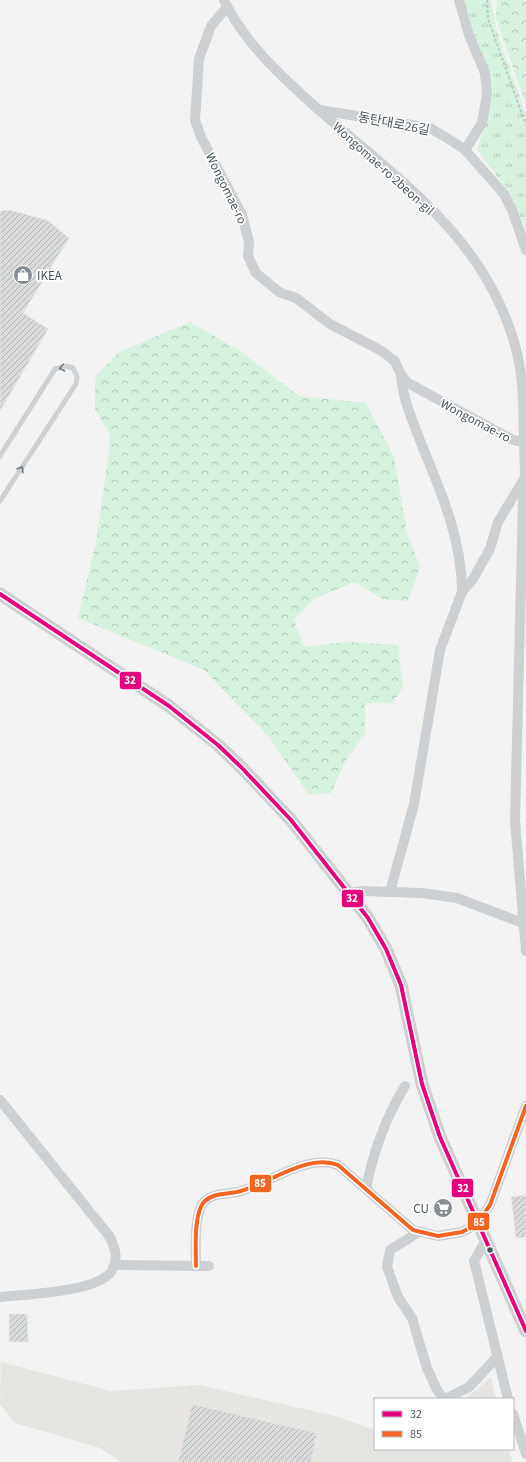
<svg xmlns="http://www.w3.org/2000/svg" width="526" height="1462" font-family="'Source Sans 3','Noto Sans KR',sans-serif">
<defs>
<pattern id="grass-tufts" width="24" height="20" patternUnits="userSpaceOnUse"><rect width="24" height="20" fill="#d8f2e0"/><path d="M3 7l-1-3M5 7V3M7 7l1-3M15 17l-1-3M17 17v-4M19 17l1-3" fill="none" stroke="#b1c7b9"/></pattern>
<pattern id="forest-crowns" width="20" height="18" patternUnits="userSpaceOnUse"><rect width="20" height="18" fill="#d8f2e0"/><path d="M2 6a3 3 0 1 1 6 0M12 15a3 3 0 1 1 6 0" fill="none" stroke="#b1c7b9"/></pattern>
<pattern id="building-hatch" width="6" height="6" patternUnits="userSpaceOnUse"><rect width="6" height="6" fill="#d9dbdb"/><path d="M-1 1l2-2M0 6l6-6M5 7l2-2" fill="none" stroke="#b2b4b5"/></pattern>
</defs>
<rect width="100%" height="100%" fill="#f3f3f3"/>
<g fill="#e6e5e2">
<polygon points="1,1362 111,1391 199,1385 335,1416 375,1430 375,1449 509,1449 512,1462 121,1462 100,1448 15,1423 0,1404"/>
<polygon points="491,1377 496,1399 465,1399"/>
</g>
<polygon fill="url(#grass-tufts)" points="465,0 491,0 497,32 526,115 526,231 508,191 477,149 484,129 491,89 467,15"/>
<g fill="url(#forest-crowns)">
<polygon points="497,0 526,0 526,105 496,18"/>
<polygon points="190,322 240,351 299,396 366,403 394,457 407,534 420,566 408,601 382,599 355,582 314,599 294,620 304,647 346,642 398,645 403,687 393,703 365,703 365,733 346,760 331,793 309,795 269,737 204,670 78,618 96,542 109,452 110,434 95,409 95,377 119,352"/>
</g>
<g fill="url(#building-hatch)" stroke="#e5e5e6">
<polygon points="9,210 47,220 69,238 23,313 48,329 0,411 0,211"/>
<polygon points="526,1195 526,1237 516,1238 511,1197"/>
<polygon points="9,1314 27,1314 28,1342 9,1342"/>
<polygon points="192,1404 317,1433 311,1462 178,1462"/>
</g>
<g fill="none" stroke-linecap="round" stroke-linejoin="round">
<polyline stroke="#bbc8c3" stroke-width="2" stroke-dasharray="3 2" stroke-linecap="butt" points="487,0 488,19 526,125"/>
<polyline stroke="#cdd0d2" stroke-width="5" points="0,456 55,369 66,366 73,368 77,376 76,384 0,501"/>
<g stroke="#cdd0d2" stroke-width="10">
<path d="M 224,0 C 244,42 278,73 311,103 C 395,178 488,236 517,353 C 524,381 523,411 524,440 L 526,439"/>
<polyline points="459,0 469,35 485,73 487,94 482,123 465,150"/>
<polyline points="227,7 211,26 199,59 195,120 201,137 242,215 249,242 248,256 256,273 279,292 296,298 330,324 380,350 395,361 401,375 408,383 511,439 517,441 524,440 525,477 523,502 515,821 526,951"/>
<polyline points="320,110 430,128 452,141 465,150 504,194 512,210 526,250"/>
<path d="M 401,375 C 403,401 414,424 423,448 C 442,494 462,541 462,592"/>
<polyline points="390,892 414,804 440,650 462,592 473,579 482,563 490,549 498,522 524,479"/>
<polyline points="348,893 362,891 422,893 457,898 523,923"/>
<path d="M 0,1100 L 110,1237 C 114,1247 118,1255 114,1266 C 107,1293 24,1294 0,1297"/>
<path d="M 366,1189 C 373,1152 385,1119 405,1086"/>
<polyline points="419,1232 390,1250 387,1267 398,1297 412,1318 427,1368 437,1390 444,1399"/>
<polyline points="485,1242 474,1261 508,1399"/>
<polyline points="115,1265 209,1266"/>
<path d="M 196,1266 C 196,1251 193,1212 205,1201 C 213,1193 227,1194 237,1192 C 268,1185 306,1153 338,1165 L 413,1230 L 438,1236 L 462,1232 L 477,1224 L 490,1205 L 526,1106"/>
<polyline points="445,1399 469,1387 498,1356"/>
<polyline points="513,1414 526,1454"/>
</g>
<polyline stroke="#cdd0d2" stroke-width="13" points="0,594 169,706 218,745 241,767 291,820 368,918 386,949 401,985 422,1084 440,1137 526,1331"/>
<defs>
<polyline id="bus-1" points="0,594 169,706 218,745 241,767 291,820 368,918 386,949 401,985 422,1084 440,1137 526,1331"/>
<path id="bus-2" d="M 196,1266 C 196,1251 193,1212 205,1201 C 213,1193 227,1194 237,1192 C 268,1185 306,1153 338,1165 L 413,1230 L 438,1236 L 462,1232 L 477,1224 L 490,1205 L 526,1106"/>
</defs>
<use href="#bus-1" stroke="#fff" stroke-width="7"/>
<use href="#bus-2" stroke="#fff" stroke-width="7"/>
<use href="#bus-1" stroke="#e5007d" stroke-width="4"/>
<use href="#bus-2" stroke="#f26522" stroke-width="4"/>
</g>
<defs><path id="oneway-chevron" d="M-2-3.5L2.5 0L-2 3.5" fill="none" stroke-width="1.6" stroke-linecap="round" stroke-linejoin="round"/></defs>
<g stroke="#717b83">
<use href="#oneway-chevron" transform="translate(62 368) rotate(168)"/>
<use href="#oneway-chevron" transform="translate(21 469) rotate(-57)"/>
</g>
<defs>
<symbol id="shop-disc" viewBox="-11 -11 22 22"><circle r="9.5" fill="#848e94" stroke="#fff"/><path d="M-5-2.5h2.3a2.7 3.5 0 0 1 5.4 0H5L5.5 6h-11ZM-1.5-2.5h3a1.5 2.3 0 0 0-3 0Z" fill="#fff"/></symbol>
<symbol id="supermarket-disc" viewBox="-11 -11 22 22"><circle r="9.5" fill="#848e94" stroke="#fff"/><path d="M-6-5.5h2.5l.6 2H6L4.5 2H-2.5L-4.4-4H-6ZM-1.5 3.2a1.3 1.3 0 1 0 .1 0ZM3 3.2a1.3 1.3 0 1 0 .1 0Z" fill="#fff"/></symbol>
</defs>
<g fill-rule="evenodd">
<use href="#shop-disc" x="12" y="264" width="22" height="22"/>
<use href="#supermarket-disc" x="432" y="1197" width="22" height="22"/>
</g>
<circle fill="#495761" stroke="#fff" stroke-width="1.5" cx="490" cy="1250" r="3.5"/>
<g text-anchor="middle" stroke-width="3.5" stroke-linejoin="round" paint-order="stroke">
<g font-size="13" fill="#495761" stroke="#fff">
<text transform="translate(394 123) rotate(11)" y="5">동탄대로26길</text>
<text transform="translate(384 168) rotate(42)" y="5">Wongomae-ro 2beon-gil</text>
<text transform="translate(227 188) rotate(64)" y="5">Wongomae-ro</text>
<text transform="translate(476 420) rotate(28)" y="5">Wongomae-ro</text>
</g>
<g font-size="13" fill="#495761" stroke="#fff" text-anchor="start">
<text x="37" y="280">IKEA</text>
<text x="429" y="1213" text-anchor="end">CU</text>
</g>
</g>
<g stroke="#fff" stroke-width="1.5">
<rect x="119" y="671" width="23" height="19" rx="4" fill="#e5007d"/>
<rect x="341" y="889" width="23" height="19" rx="4" fill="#e5007d"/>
<rect x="249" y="1174" width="23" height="19" rx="4" fill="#f26522"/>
<rect x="451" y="1178" width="23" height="20" rx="4" fill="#e5007d"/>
<rect x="467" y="1212" width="23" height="19" rx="4" fill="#f26522"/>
</g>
<g font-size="11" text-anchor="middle" font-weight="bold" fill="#fff">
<text x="130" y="684">32</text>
<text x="352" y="902">32</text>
<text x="260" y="1187">85</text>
<text x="463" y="1192">32</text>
<text x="479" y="1226">85</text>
</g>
<rect x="374" y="1398" width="140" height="52" fill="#ffffff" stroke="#b6bcc0"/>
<rect x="382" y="1411" width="20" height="6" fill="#e5007d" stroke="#b6bcc0"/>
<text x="410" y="1418" font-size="12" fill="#495761">32</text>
<rect x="382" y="1431" width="20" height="6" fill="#f26522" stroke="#b6bcc0"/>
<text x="410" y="1438" font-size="12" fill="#495761">85</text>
</svg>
